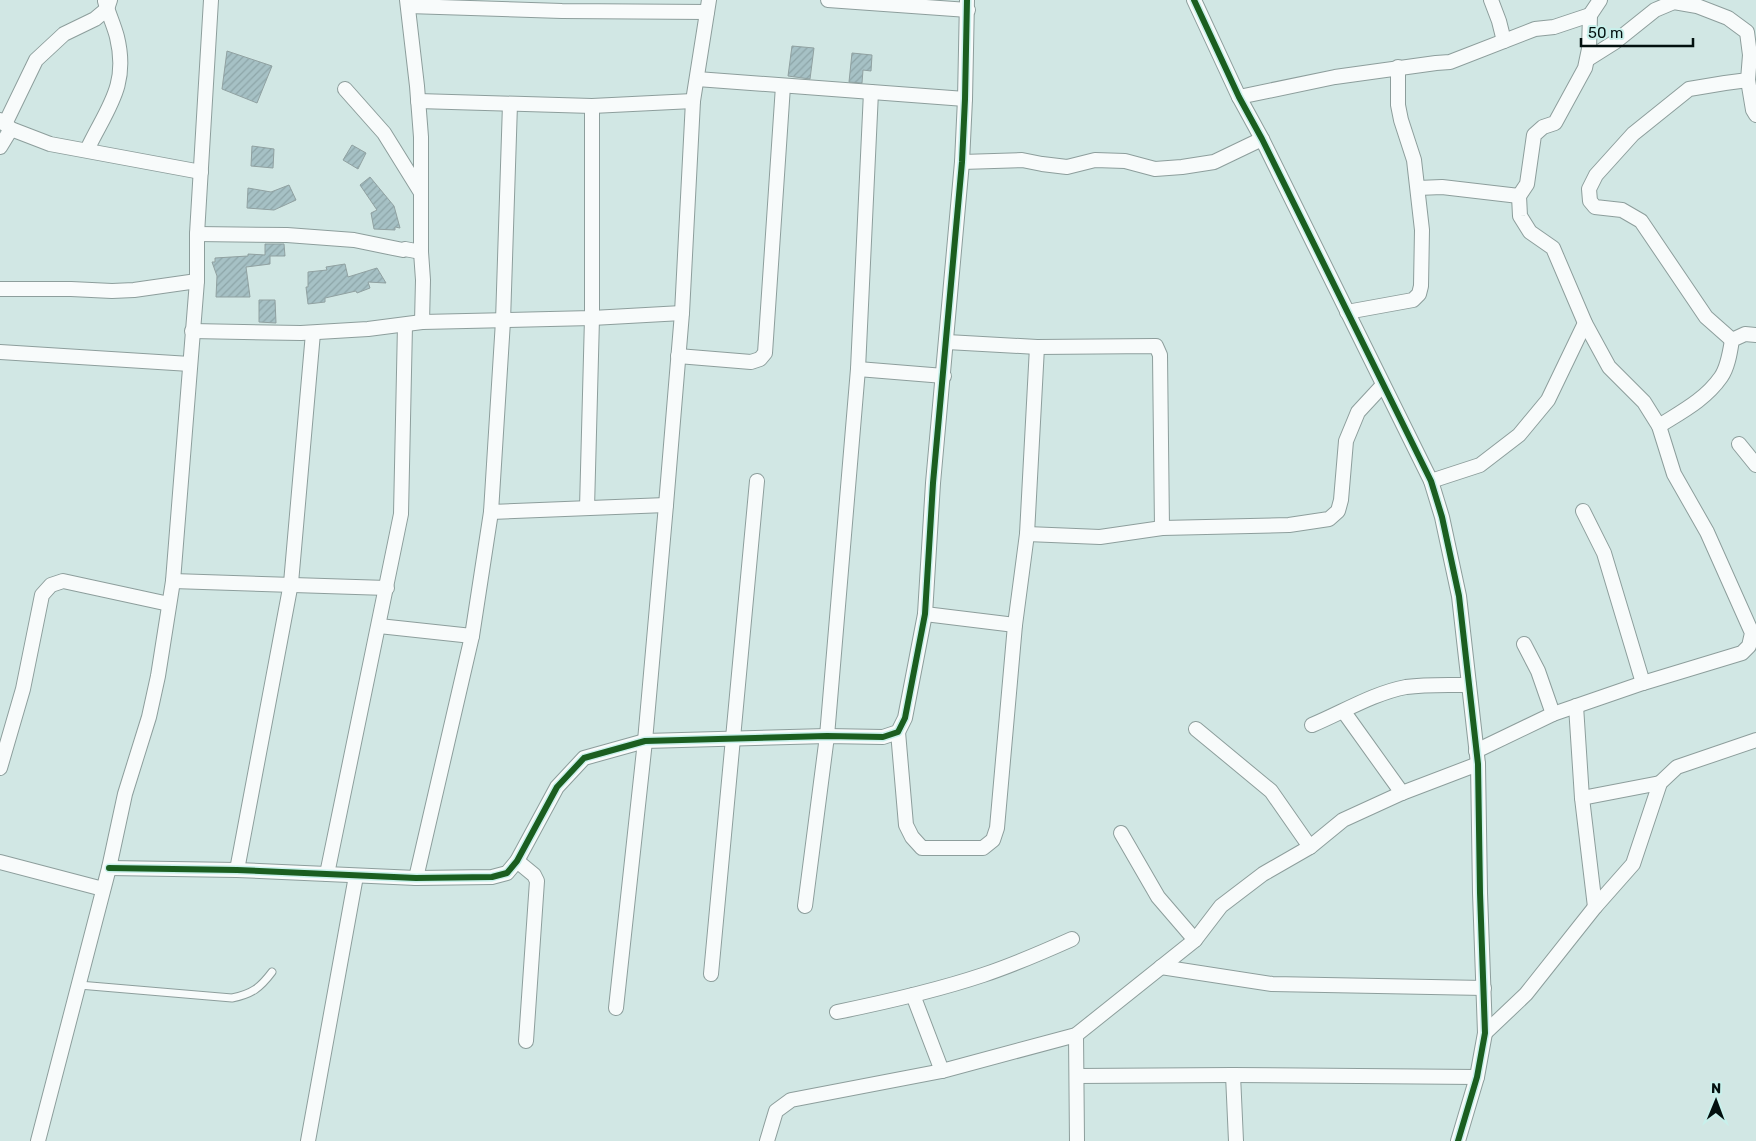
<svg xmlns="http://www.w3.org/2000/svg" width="1756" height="1141" font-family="Rubik,sans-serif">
<defs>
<pattern id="building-hatch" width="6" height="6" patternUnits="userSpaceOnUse" patternTransform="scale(1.25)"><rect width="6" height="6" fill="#a6c1c5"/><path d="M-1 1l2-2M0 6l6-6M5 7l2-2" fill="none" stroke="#8da5a8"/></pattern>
</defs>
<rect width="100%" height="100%" fill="#d1e7e4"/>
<g fill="url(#building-hatch)" stroke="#90a1a1">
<polygon points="792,46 814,48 810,79 788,76"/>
<polygon points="227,51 272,66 257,103 222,89"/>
<polygon points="852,53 872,55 871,71 863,70 862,83 849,82"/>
<polygon points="352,145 366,153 358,169 343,160"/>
<polygon points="252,146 274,149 273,168 251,166"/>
<polygon points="370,177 394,206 400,228 395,227 395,230 374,229 371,213 377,210 360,185"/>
<polygon points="289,185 296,200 274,210 247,208 248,188 271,192"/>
<polygon points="265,244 284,244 285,256 270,256 270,264 246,267 250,297 216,297 217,276 212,262 215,262 215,258 248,256 248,254 265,255"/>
<polygon points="345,264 348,277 377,268 386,283 368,282 370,288 357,293 356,291 325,298 325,302 308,304 306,287 308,287 308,272 327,270 326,267"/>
<polygon points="259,300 275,300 276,323 259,322"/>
</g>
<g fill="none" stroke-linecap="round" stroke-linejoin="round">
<defs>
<path id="lane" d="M 79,985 L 232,998 C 252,994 260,988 272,972"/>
<g id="street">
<polyline points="407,0 417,86 421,137 421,252 423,280 422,322"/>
<polyline points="828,0 968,10"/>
<polyline points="1194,0 1239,97 1262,139 1431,481 1442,517 1459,596 1478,764 1480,893 1485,1033 1477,1077 1458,1141"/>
<polyline points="1491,0 1499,21 1504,41"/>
<polyline points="408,6 562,11 707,12"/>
<polyline points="1588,59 1615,42 1655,10 1674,2 1697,6 1728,18 1747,32 1750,55 1748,80 1725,83 1689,89 1633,134 1596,175 1589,189 1590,201 1595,207 1622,210 1641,221 1706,317 1732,340"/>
<polyline points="697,79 965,99"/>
<polyline points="1748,80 1753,110 1756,115"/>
<polyline points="345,89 384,133 420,191"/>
<polyline points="1239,97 1335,77 1436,63 1450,62 1535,29 1554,27 1590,15"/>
<polyline points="418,101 592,106 693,101"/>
<polyline points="510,104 503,321 491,512 666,505"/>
<polyline points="0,120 11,129 50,144 201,172"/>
<polyline points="5,124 36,60 64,34 95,19 107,9 110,0"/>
<polyline points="0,147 11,129"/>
<path d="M 87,150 C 107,108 129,86 117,37 C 114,25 108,13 105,1"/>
<polyline points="962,162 1022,160 1042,164 1067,167 1095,160 1125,161 1155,169 1182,167 1214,162 1262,139"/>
<polyline points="1418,188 1442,187 1519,196"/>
<polyline points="197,234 287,235 354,240 403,250 405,249 421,252"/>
<polyline points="0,289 71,289 112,291 134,290 197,281"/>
<polyline points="1347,312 1413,300 1419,294 1421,286 1422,230 1414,160 1401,120 1398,105 1398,67"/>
<polyline points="192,331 301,333 368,329 422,322 592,318 682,313"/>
<polyline points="947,342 1037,347 1156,346 1160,355 1162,528"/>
<polyline points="0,352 190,364"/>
<polyline points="678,356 751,362 760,359 765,353 783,86"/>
<polyline points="858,369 944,376"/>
<path d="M 1659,426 C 1681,412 1705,400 1721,377 C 1728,367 1730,352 1732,340 L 1745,334 L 1756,335"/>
<polyline points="1739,444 1756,465"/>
<polyline points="1431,481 1480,465 1519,435 1548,400 1585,323"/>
<polyline points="587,508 592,318 592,106"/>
<polyline points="1583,511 1604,553 1643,683"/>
<polyline points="1027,534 1100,537 1162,528 1289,525 1329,519 1338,511 1341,500 1346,441 1358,412 1383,385"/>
<polyline points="173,581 387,588"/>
<polyline points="925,614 1015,625"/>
<polyline points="379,626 472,636"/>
<polyline points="1524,644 1538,671 1553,714"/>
<polyline points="1576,706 1582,798 1595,907"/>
<polyline points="1344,712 1402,793"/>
<path d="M 1312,725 C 1343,712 1374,693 1406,687 C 1427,684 1448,685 1469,685"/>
<polyline points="1196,729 1271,791 1310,847"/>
<polyline points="898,732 906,825 912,837 922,848 983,848 993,840 997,828 1015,625 1027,534 1037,347"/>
<polyline points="1476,751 1553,714 1643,683 1742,653 1749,646 1752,633 1707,532 1674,474 1659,426 1644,402 1609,367 1585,323 1553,248 1530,232 1520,216 1519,196 1527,184 1534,135 1543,127 1555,123 1585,68 1589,49 1590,15 1600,0"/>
<polyline points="0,768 23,689 42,595 51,585 63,581 169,604"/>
<polyline points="1582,798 1660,783"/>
<polyline points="1121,833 1158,897 1195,940"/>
<polyline points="517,861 534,875 537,881 526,1041"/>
<polyline points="0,862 103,889"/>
<polyline points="109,868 237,870 416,878 492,877 507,873 517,861 557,787 584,758 645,741 827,736 883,737 898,732 905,718 925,614 933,483 962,162 965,99 967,0"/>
<polyline points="237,870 291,583 313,333"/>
<polyline points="327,874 401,514 405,325"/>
<polyline points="416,878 472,636 491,512"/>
<polyline points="805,906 827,736 858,369 871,92"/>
<polyline points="1161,967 1272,984 1484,988"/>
<polyline points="711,974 757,481"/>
<polyline points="913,995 942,1071"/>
<polyline points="616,1008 645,741 666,505 682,313 693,101 709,0"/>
<path d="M 837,1012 C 886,1002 935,991 983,975 C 1013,965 1043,952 1072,939"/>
<polyline points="1485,1033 1526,994 1595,907 1633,864 1660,783 1677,767 1756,740"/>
<polyline points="1076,1035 1077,1141"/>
<polyline points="1233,1075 1236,1141"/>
<polyline points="1077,1076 1233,1075 1477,1077"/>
<polyline points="38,1141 109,868 125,794 149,717 158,676 173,581 197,281 197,234 211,0"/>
<polyline points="308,1141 356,876"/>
<polyline points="767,1141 776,1111 791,1100 942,1071 1076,1035 1195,940 1221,906 1263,874 1310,847 1343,820 1402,793 1478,764"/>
</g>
</defs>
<use href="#lane" stroke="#8d9e9c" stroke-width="9"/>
<use href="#street" stroke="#8d9e9c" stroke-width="16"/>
<use href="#lane" stroke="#f8fbfb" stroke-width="7"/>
<use href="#street" stroke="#f8fbfb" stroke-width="14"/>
<defs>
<g id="cycleway">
<polyline points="1194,0 1239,97 1262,139 1431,481 1442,517 1459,596 1478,764 1480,893 1485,1033 1477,1077 1458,1141"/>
<polyline points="109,868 237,870 416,878 492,877 507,873 517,861 557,787 584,758 645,741 827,736 883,737 898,732 905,718 925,614 933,483 962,162 965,99 967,0"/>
</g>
</defs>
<use href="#cycleway" stroke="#c8f0eb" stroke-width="9"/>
<use href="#cycleway" stroke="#1b5e20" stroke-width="6"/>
</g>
<g transform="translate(1716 1101) rotate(1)" stroke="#c8f0eb" stroke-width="4" paint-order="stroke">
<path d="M0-4L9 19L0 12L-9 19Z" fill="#03100f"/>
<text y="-8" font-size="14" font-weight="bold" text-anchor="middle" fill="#03100f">N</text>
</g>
<path d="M1581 38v8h112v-8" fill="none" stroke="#03100f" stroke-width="2.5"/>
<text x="1588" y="38" font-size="15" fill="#03100f" stroke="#c8f0eb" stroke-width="4" paint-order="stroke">50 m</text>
</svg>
